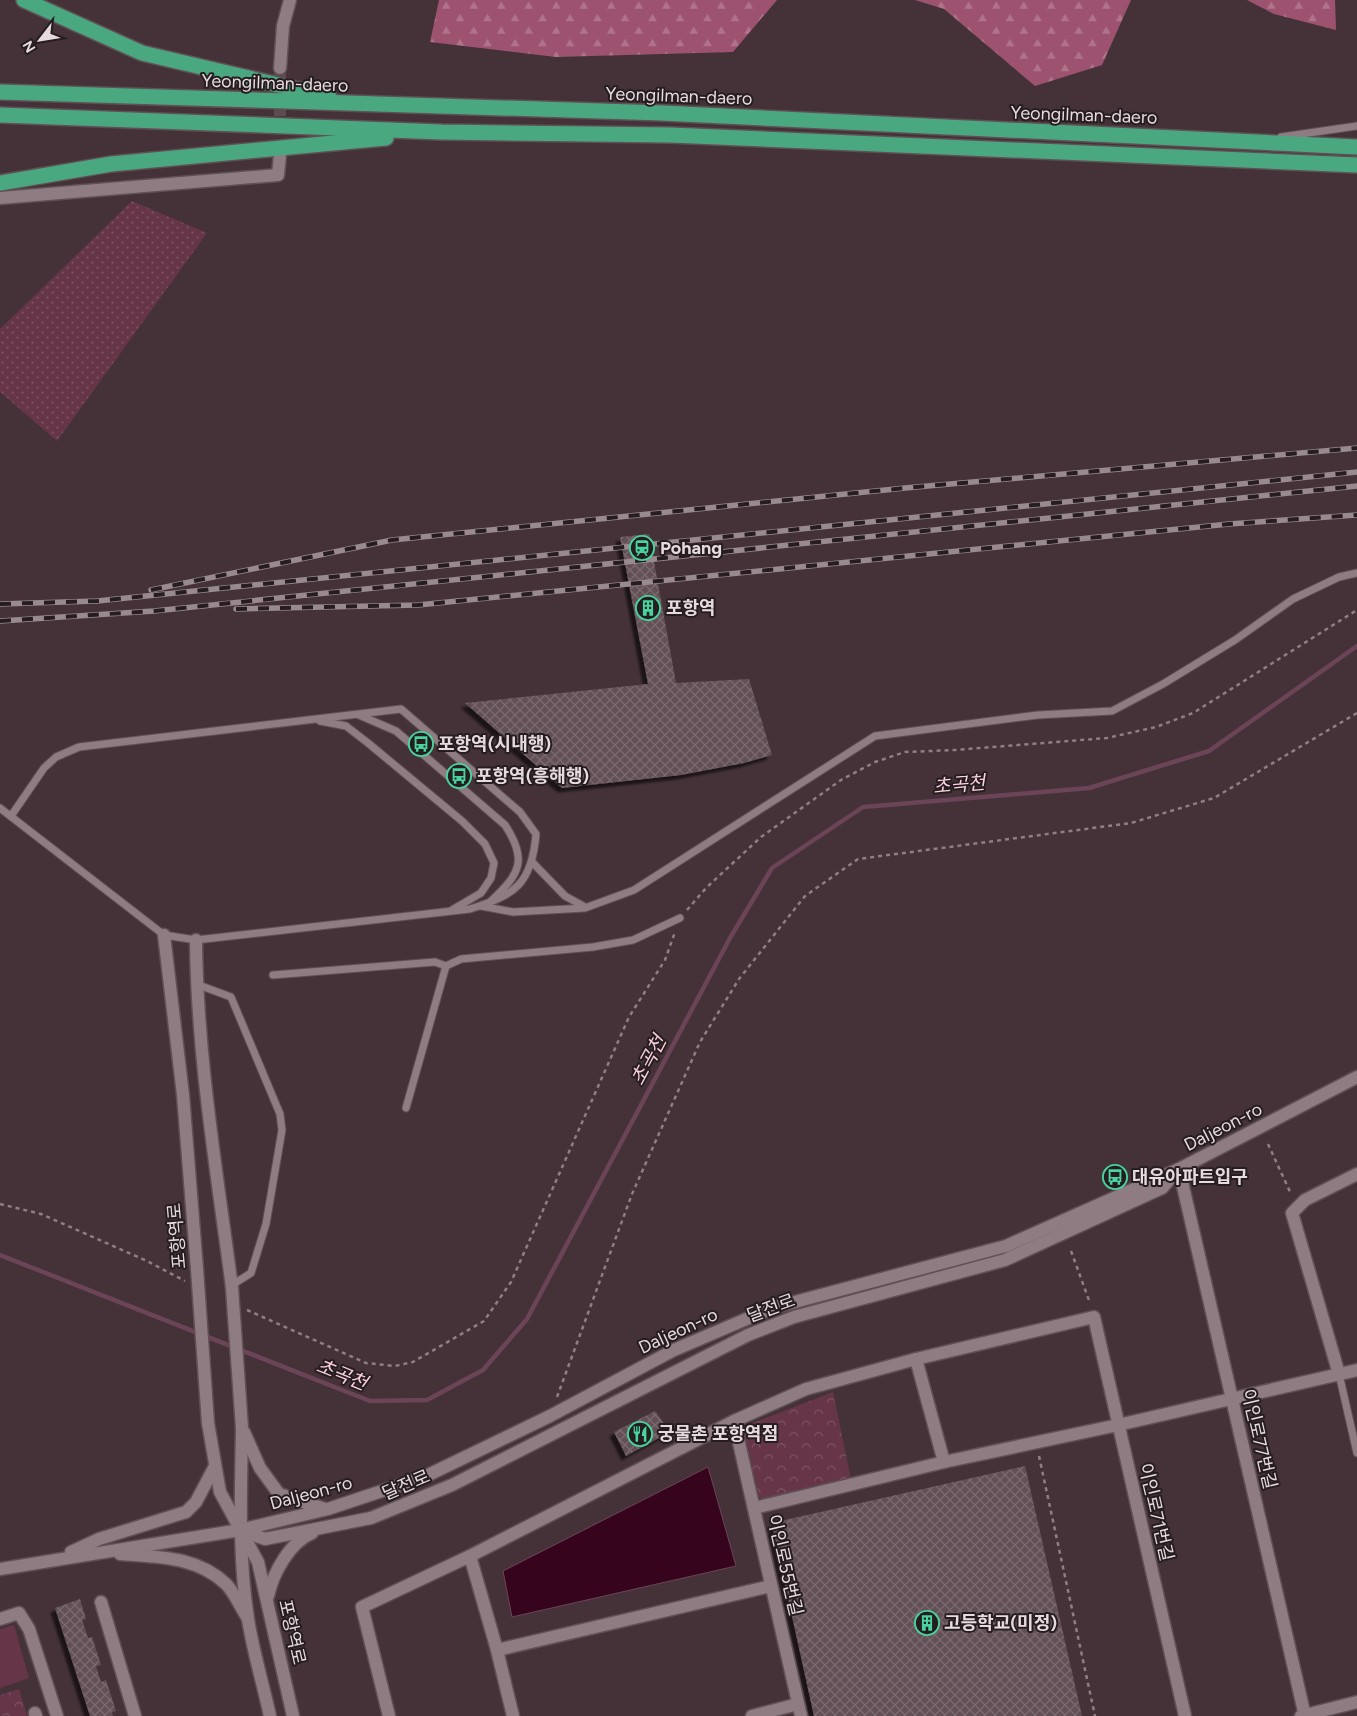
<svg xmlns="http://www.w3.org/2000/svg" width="1357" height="1716" font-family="Figtree,'Noto Sans KR',sans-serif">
<defs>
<pattern id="grass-dots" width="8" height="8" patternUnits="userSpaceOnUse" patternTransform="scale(1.25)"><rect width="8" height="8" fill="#663648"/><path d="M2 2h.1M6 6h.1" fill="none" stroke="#7c5262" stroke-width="1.8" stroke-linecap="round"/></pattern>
<pattern id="forest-firs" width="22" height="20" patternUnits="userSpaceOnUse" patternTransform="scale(1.25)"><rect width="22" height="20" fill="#9d5370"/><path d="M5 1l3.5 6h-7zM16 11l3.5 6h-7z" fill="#af738b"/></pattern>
<pattern id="park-crowns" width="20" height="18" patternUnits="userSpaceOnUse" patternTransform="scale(1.25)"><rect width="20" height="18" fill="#663648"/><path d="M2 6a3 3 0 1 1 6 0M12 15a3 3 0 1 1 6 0" fill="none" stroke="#7c5262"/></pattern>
<pattern id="building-cross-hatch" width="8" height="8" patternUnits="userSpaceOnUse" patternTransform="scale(1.25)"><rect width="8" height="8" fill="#635057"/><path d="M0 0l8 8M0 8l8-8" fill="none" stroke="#79696f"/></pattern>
<filter id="shadow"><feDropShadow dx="-4.5" dy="4.5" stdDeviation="1" flood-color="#0009"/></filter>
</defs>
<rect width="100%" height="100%" fill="#443238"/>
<polygon fill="url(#grass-dots)" points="132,201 207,233 57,441 0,392 0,329"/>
<g fill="url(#forest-firs)">
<polygon points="439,0 777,0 733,52 556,57 430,42"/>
<polygon points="915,0 1131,0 1102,65 1035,86 944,9"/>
<polygon points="1247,0 1335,0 1336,30 1274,14"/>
</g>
<g fill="url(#park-crowns)">
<polygon points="833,1392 851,1479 764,1500 754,1494 741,1435 748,1425"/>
<polygon points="19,1689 27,1716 0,1716 0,1695"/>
</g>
<polygon fill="#663648" points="14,1625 29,1678 0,1688 0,1629"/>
<polygon fill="#37041d" stroke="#6c4457" points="708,1467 736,1566 512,1617 503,1571"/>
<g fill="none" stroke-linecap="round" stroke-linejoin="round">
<polyline stroke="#6c4457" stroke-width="4.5" points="0,1255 370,1401 427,1400 483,1370 527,1319 730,938 772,868 863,807 1089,788 1209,751 1357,646"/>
</g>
<g fill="url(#building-cross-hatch)" filter="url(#shadow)">
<polygon points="649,534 676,683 749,679 772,755 744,763 681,775 562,788 465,703 648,684 620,537"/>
<polygon points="655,1411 670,1432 626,1456 614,1432"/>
<polygon points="1025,1466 1082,1716 814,1716 773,1530 776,1522"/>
<polygon points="80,1599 86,1619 82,1620 88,1638 92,1637 101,1665 96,1666 101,1682 106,1680 116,1711 112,1712 113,1716 90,1716 55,1608"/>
</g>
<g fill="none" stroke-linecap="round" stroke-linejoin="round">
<polyline stroke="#5c4b51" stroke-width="12" stroke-dasharray="12 6" stroke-linecap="butt" points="280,68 280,155"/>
<defs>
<g id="lane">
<polyline points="1281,137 1357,126"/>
<path d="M 359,715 L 396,731 L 505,825 C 528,860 520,874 491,901"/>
<polyline points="320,721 346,726 368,743 462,821 485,844 494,863 491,878 481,893 452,910"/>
<path d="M 0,808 L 164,935 L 196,940 L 470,909 C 515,895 532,884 536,834 L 520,812 L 401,709 L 79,747 L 56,757 L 44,768 L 11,816"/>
<polyline points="532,862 565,896 585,907"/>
<polyline points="481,906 513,912 585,908 634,890 875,736 1038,715 1112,711 1163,684 1235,640 1293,599 1339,577 1357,573"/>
<polyline points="273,975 435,962 446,966"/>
<polyline points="196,984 231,997 280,1114 282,1130 266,1224 251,1273 232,1285"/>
<polyline points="406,1108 446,966 461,959 593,947 633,940 680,918"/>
<polyline points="1339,1374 1357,1453"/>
</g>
<g id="street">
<polyline points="280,68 283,26 290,0"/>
<polyline points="0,198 278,175 280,155"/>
<polyline points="1179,1169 1305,1716"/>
<polyline points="916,1359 944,1462"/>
<polyline points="1339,1374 1292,1213 1305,1200 1357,1174"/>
<polyline points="734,1421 801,1716"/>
<polyline points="754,1508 944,1462 1118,1425 1357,1370"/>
<polyline points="470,1556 497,1650 513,1716"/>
<polyline points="101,1602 135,1716"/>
<polyline points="0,1619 19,1613 29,1629 57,1716"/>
<polyline points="497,1650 771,1586"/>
<polyline points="35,1713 36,1716"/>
<polyline points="389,1716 362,1607 470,1556 734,1421 806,1389 916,1359 1094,1317 1185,1716"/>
<polyline points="752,1716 798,1704"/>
<polyline points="1301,1716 1357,1702"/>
</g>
<g id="secondary">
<polyline points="164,935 183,1095 197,1269"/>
<path d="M 196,940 C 197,1057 217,1172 232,1288"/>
<polyline points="208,1423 220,1492 258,1562 293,1716"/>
<path d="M 242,1428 C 241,1492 238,1555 248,1619 C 253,1651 263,1684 270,1716"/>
<polyline points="244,1432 260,1468 279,1494 325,1509"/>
<polyline points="240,1530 265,1539 371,1518 452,1485 748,1335 794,1317 1005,1260 1162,1188 1175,1173"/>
<polyline points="71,1552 99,1539 186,1512 196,1502 215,1466"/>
<path d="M 120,1554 C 157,1557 197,1556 226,1584 C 234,1592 240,1606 247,1617"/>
<polyline points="0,1569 240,1530 328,1509 424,1477 550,1416 674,1350 772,1308 1006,1246 1179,1169 1357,1077"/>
<path d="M 268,1596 C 273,1573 290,1542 312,1533"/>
</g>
<g id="highway">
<polyline points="24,0 142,53 329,97"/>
<polyline points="0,92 662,113 1357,147"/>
<polyline points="0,115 441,132 670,135 1357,165"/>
<polyline points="0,183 111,164 386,138"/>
</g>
</defs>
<use href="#lane" stroke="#5f5055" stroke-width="9"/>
<use href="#street" stroke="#5f5055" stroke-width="15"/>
<use href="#secondary" stroke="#5f5055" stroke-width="15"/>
<use href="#highway" stroke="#5f5055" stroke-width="18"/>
<g stroke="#8e7f84" stroke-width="2.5" stroke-dasharray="4 4" stroke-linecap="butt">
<polyline points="687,910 706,888 761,837 841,780 875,762 905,752 955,750 1107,738 1156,727 1193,713 1357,610"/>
<polyline points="1268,1144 1291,1194"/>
<polyline points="0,1204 41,1214 147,1261 185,1281"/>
<polyline points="1071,1251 1090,1303"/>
<polyline points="247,1310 366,1363 395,1366 413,1362 484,1321 511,1282 629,1017 665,960 675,932"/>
<polyline points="557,1397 632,1194 700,1042 739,979 805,896 858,859 1131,823 1214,798 1357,713"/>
<polyline points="1039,1456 1095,1716"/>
</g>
<use href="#lane" stroke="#8f7b82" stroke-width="7"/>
<use href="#street" stroke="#8f7b82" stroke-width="12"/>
<use href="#secondary" stroke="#8f7b82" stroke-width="12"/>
<use href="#highway" stroke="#4aa881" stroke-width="15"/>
<defs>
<g id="rail">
<polyline points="151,590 392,540 905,488 1357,448"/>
<polyline points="0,604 97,601 1357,472"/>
<polyline points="236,609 418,605 1229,524 1357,515"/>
<polyline points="0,621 154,611 1357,486"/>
</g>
</defs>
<use href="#rail" stroke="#998a8f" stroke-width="5.5"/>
<use href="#rail" stroke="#251d1f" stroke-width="4" stroke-dasharray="11" stroke-linecap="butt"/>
<defs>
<g id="secondary-bridge">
<polyline points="197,1269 208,1423"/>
<polyline points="232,1288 242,1428"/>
</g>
</defs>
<use href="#secondary-bridge" stroke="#5f5055" stroke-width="15" stroke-linecap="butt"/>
<use href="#secondary-bridge" stroke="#8f7b82" stroke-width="12"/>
</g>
<defs>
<symbol id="station-ring" viewBox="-11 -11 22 22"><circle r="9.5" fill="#251d1f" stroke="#47d49e" stroke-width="1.5"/><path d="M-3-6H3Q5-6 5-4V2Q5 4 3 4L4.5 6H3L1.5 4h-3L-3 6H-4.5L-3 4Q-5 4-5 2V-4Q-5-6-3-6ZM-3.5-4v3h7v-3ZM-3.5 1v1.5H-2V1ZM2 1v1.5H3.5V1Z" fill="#47d49e"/></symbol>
<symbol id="building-ring" viewBox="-11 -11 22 22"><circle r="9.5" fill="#251d1f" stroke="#47d49e" stroke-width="1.5"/><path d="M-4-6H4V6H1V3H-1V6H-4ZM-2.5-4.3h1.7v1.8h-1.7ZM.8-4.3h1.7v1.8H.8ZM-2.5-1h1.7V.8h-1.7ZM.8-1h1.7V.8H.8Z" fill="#47d49e"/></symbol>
<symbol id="bus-ring" viewBox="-11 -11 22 22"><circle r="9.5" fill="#251d1f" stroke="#47d49e" stroke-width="1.5"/><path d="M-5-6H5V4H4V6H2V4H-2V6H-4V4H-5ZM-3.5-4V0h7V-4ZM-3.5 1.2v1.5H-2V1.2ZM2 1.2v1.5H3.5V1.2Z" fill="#47d49e"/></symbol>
<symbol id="restaurant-ring" viewBox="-11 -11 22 22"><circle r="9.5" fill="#251d1f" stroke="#47d49e" stroke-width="1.5"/><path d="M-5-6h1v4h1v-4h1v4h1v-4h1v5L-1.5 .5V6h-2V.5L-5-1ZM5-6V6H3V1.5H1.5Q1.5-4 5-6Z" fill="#47d49e"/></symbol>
</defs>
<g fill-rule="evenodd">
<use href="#station-ring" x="628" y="534" width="28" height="28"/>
<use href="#building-ring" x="634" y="594" width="28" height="28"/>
<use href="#bus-ring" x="407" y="730" width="28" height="28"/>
<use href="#bus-ring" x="445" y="762" width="28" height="28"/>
<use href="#bus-ring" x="1101" y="1163" width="28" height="28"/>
<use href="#restaurant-ring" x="626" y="1420" width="28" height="28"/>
<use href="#building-ring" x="913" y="1609" width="28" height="28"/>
</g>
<g text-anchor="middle" stroke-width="4" stroke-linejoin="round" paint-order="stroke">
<g font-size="18" fill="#e7dbdf" stroke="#251d1f">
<text transform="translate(275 83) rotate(2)" y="6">Yeongilman-daero</text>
<text transform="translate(679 96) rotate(2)" y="6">Yeongilman-daero</text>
<text transform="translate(1084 115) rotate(2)" y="6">Yeongilman-daero</text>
<text transform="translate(1223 1127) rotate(-27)" y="6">Daljeon-ro</text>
<text transform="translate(177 1236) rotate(-95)" y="6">포항역로</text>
<text transform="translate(771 1308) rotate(-20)" y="6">달전로</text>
<text transform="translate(678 1331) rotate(-25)" y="6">Daljeon-ro</text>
<text transform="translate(1259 1439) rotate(77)" y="6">이인로77번길</text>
<text transform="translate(406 1485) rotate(-23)" y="6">달전로</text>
<text transform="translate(311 1493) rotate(-15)" y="6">Daljeon-ro</text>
<text transform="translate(1156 1512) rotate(77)" y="6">이인로71번길</text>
<text transform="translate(785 1565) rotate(77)" y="6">이인로55번길</text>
<text transform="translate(292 1632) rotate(77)" y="6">포항역로</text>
</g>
<g font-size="18" font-weight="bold" fill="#e7dbdf" stroke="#251d1f" text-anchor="start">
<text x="660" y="554">Pohang</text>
<text x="666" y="614">포항역</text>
<text x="438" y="750">포항역(시내행)</text>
<text x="476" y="782">포항역(흥해행)</text>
<text x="1132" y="1183">대유아파트입구</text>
<text x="658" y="1440">궁물촌 포항역점</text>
<text x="944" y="1629">고등학교(미정)</text>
</g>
<g font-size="19" font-style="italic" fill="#fdd0df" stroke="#251d1f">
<text transform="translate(959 784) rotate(-5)" y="7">초곡천</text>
<text transform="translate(648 1060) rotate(-62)" y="7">초곡천</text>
<text transform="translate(342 1374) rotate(22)" y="7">초곡천</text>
</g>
</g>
<g transform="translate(40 40) rotate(239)" stroke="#251d1f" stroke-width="4" paint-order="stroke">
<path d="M0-4L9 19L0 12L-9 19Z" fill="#e7dbdf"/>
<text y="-8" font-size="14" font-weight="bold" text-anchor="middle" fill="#e7dbdf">N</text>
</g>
</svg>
